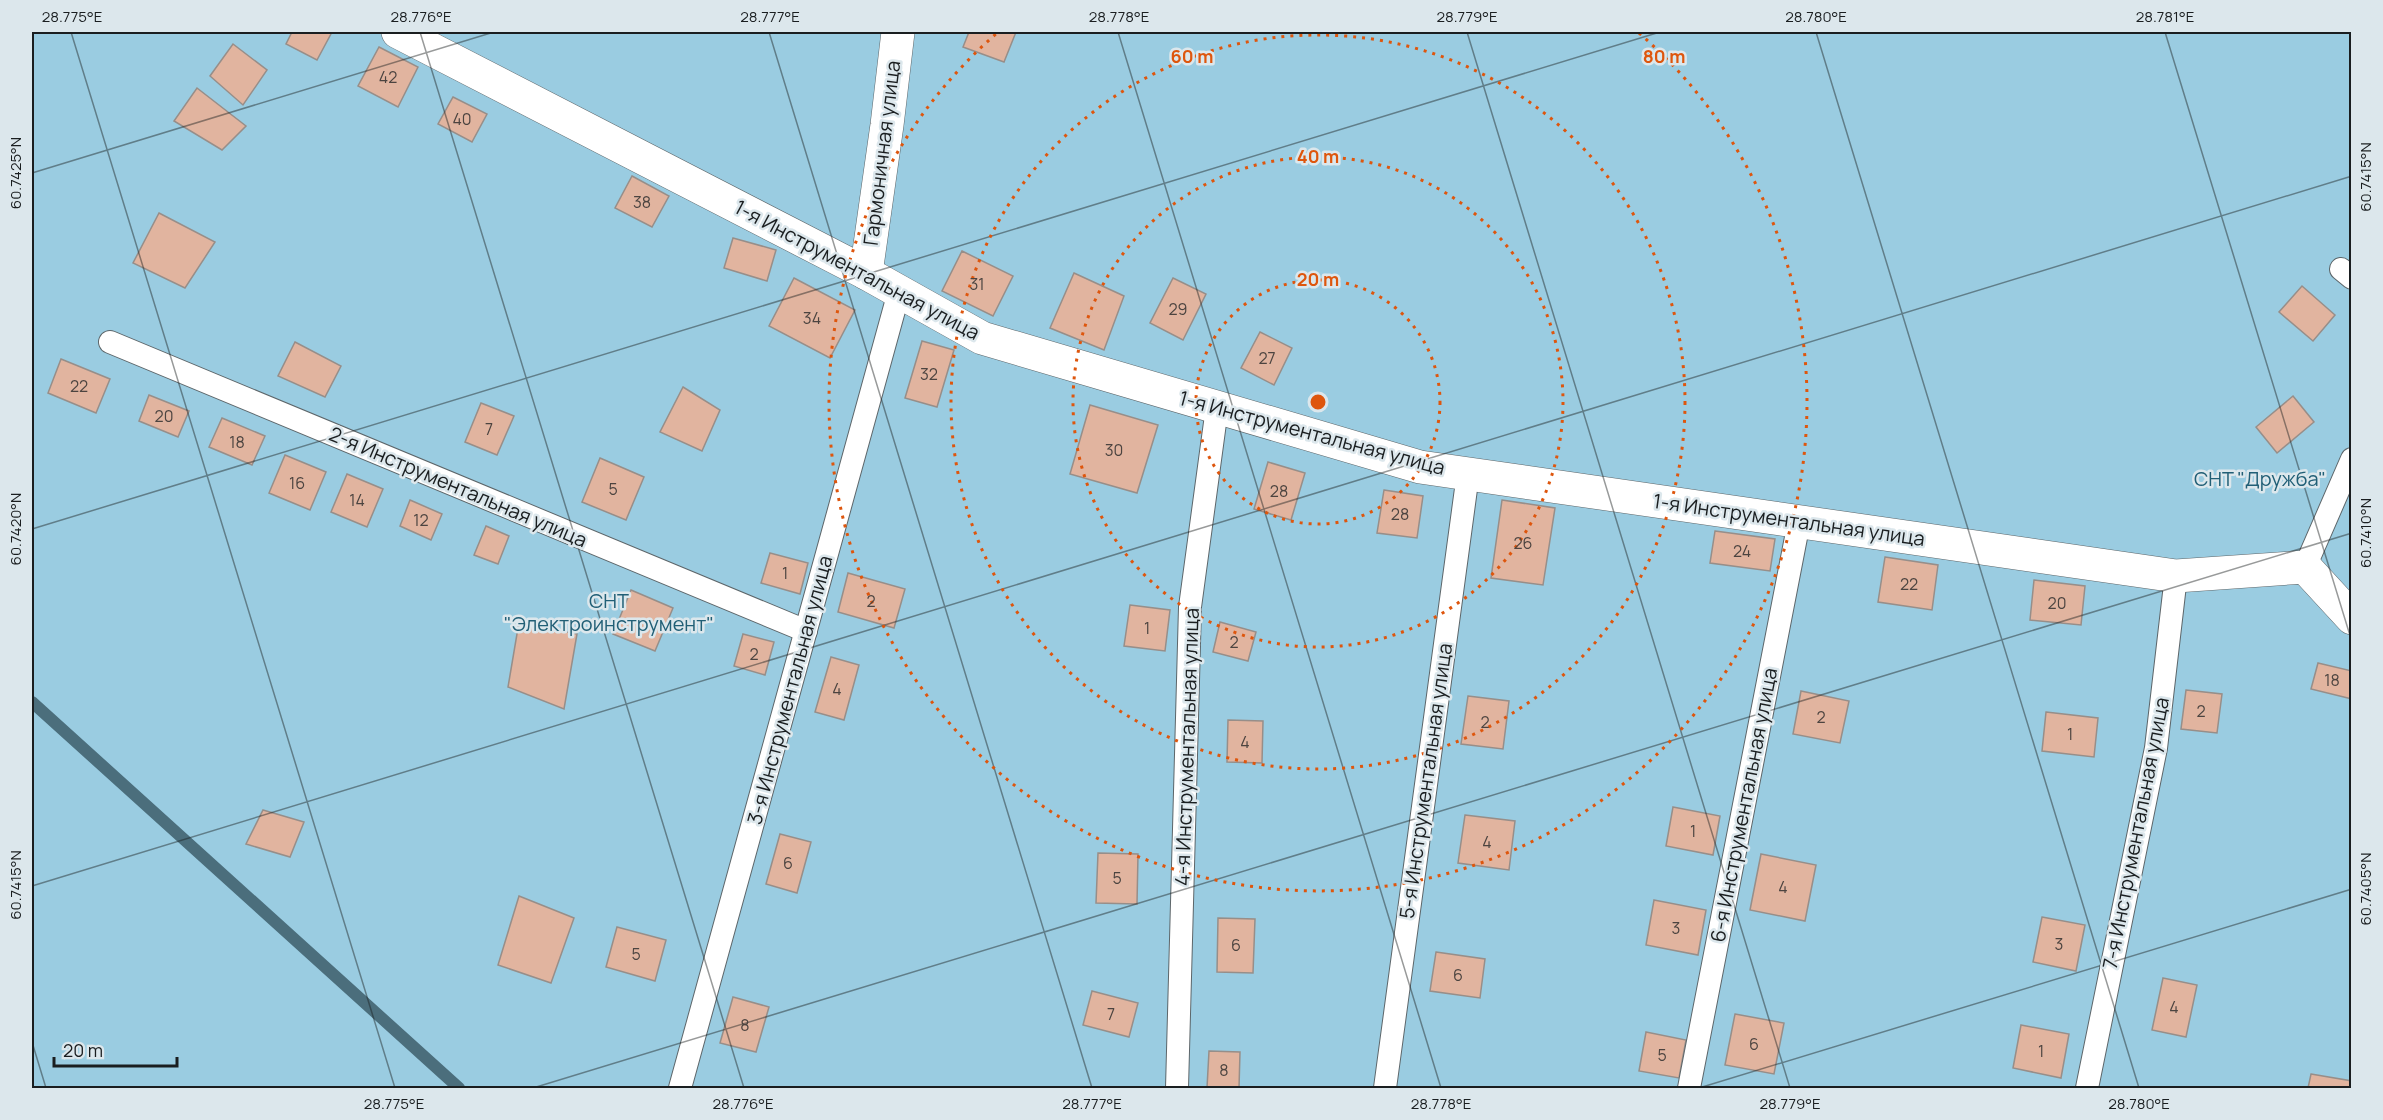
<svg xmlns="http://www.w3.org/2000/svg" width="2383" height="1120" font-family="Manrope,sans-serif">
<rect width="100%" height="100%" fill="#dce7ec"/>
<rect fill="#9acce1" x="32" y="32" width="2319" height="1056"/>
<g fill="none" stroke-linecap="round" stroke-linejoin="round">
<polyline stroke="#4b6e7c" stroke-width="12" points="32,702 459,1088"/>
</g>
<g fill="#e1b49f" stroke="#978e89" stroke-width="1.5">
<polygon points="292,32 332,32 317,60 286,44"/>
<polygon points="969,32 1016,32 1004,62 963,47"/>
<polygon points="233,44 267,70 243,105 210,76"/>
<polygon points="379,47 418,67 398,107 358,86"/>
<polygon points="197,88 246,126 222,150 174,121"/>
<polygon points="453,97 487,114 472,142 438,124"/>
<polygon points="632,176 669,196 652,227 615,208"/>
<polygon points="159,213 215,242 185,288 133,263"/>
<polygon points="733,238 776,250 767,281 724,268"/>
<polygon points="962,251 1013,276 993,316 942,291"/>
<polygon points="1074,273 1124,296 1104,350 1050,328"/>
<polygon points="794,278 855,310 830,358 769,326"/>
<polygon points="1173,278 1206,294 1183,340 1150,323"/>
<polygon points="2302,286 2335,315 2313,341 2279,312"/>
<polygon points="1260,332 1292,348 1274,385 1241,368"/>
<polygon points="922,341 954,350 937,407 905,398"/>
<polygon points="295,342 341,366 325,397 278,376"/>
<polygon points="61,359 110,379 96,413 48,393"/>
<polygon points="683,387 720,410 702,451 660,432"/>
<polygon points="149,395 189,411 178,437 139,421"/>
<polygon points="2293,396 2314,422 2277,453 2256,427"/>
<polygon points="481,403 514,416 497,455 465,442"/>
<polygon points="1090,405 1158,425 1137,493 1070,474"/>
<polygon points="222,418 265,436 252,465 209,447"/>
<polygon points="285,455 326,472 310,510 269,493"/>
<polygon points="600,458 644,477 626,520 582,502"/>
<polygon points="1268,462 1305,473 1291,520 1254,509"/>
<polygon points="347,474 383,489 367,527 331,512"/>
<polygon points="1384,490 1423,496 1417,538 1377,533"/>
<polygon points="410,500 442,514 431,540 400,526"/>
<polygon points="1502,500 1555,508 1543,585 1491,578"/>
<polygon points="486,526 509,536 498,564 474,555"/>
<polygon points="1715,531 1775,539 1770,571 1710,563"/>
<polygon points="770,553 808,563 800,594 761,583"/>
<polygon points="1885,557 1938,565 1932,610 1878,602"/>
<polygon points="848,573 905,589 894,628 838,612"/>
<polygon points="2034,580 2085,586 2081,625 2030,620"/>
<polygon points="631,590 673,608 655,651 613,634"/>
<polygon points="1130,605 1170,610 1165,651 1124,646"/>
<polygon points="519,622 577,634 564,709 508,687"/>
<polygon points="1220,622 1256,632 1248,661 1213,652"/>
<polygon points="743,634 774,642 765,675 734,666"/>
<polygon points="831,657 859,665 844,720 815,712"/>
<polygon points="2318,663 2352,671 2352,699 2311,689"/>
<polygon points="2186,690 2222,694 2217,733 2181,729"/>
<polygon points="1801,691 1849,701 1840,743 1793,734"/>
<polygon points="1468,696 1509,701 1503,749 1461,744"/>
<polygon points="2046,712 2098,718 2094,757 2042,751"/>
<polygon points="1228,720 1263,721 1262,763 1227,762"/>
<polygon points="1673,807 1720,816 1713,855 1666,846"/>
<polygon points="263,810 304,822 290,857 246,844"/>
<polygon points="1465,815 1515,821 1509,870 1458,863"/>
<polygon points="780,834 811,842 797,893 766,884"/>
<polygon points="1098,853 1138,854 1137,904 1096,903"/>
<polygon points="1761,854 1816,865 1805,921 1750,910"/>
<polygon points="519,896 574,918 551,983 498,965"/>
<polygon points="1654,900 1706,910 1698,955 1646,945"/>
<polygon points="2042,917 2085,925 2076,971 2033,962"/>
<polygon points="1218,918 1255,919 1253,973 1217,972"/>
<polygon points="617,927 666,940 655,981 606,967"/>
<polygon points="1436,952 1485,959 1480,998 1430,991"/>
<polygon points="2163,978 2197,985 2186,1037 2152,1030"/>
<polygon points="1092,991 1138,1003 1129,1037 1083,1025"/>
<polygon points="733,997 769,1007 756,1052 720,1043"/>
<polygon points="1735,1014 1784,1023 1774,1074 1725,1065"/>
<polygon points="2021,1025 2069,1034 2061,1078 2013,1068"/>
<polygon points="1646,1032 1686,1040 1679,1078 1639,1071"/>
<polygon points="1209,1051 1240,1052 1239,1088 1207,1088"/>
<polygon points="2311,1074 2352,1081 2352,1088 2308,1088"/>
</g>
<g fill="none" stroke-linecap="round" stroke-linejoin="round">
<defs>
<g id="lane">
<polyline points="2341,269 2352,278"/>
<polyline points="110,342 806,631"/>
<polyline points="2305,567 2352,459"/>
<polyline points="680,1088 899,292"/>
<polyline points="1177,1088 1190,607 1217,408"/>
<polyline points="1385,1088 1468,474"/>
<polyline points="1689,1088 1799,522"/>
<polyline points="2087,1088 2156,748 2176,576"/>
</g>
<g id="street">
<polyline points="398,32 866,273 982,338 1420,467 2176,576 2305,567 2352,618"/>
<polyline points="866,273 887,125 898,32"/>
</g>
</defs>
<use href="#lane" stroke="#5d666a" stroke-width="24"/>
<use href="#street" stroke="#5d666a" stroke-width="34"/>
<use href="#lane" stroke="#fff" stroke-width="22"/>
<use href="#street" stroke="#fff" stroke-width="33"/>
</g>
<path fill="none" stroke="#1a1e20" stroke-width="1.5" stroke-opacity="0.45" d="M 71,32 L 395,1088M 420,32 L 744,1088M 769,32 L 1092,1088M 1118,32 L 1441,1088M 1467,32 L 1790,1088M 1816,32 L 2139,1088M 2165,32 L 2352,642M 32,173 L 494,32M 32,529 L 1660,32M 32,886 L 2352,176M 32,1042 L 46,1088M 533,1088 L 2352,533M 1699,1088 L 2352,889"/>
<g fill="none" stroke="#de560d" stroke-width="3" stroke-dasharray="3 6">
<circle cx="1318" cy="402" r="122"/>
<circle cx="1318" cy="402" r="245"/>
<circle cx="1318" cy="402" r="367"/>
<path d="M1639 33A489 489 0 1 1 997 33"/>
</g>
<g text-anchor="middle" stroke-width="5" stroke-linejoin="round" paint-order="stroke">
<g font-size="16" fill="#4c4440">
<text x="388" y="83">42</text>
<text x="462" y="125">40</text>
<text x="642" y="208">38</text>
<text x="977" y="290">31</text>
<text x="1178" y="315">29</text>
<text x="812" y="324">34</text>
<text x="1267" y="364">27</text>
<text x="929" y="380">32</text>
<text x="79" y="392">22</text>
<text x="164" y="422">20</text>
<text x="489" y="435">7</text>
<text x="237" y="448">18</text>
<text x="1114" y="456">30</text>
<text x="297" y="489">16</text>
<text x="613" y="495">5</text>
<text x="1279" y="497">28</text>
<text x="357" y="506">14</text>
<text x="1400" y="520">28</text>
<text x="421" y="526">12</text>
<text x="1523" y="549">26</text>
<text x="1742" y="557">24</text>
<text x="785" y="579">1</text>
<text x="1909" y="590">22</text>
<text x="871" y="607">2</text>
<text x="2057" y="609">20</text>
<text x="1147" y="634">1</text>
<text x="1234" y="648">2</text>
<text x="754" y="660">2</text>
<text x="2332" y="686">18</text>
<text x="837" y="695">4</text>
<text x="2201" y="717">2</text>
<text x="1821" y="723">2</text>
<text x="1485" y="728">2</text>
<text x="2070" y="740">1</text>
<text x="1245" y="748">4</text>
<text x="1693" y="837">1</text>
<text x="1487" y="848">4</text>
<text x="788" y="869">6</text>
<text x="1117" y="884">5</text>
<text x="1783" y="893">4</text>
<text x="1676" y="934">3</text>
<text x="2059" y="950">3</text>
<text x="1236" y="951">6</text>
<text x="636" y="960">5</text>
<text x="1458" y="981">6</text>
<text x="2174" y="1013">4</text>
<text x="1111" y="1020">7</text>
<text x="745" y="1031">8</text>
<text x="1754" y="1050">6</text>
<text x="2041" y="1057">1</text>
<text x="1662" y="1061">5</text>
<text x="1224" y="1076">8</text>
</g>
<g font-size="20" fill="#1a1e20" stroke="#dce7ec">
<text transform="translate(882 153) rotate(-83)" y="7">Гармоничная улица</text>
<text transform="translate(857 270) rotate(28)" y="7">1-я Инструментальная улица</text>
<text transform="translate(1312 433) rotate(15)" y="7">1-я Инструментальная улица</text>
<text transform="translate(458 487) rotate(23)" y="7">2-я Инструментальная улица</text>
<text transform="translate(1789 520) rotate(8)" y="7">1-я Инструментальная улица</text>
<text transform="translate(790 690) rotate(-75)" y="7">3-я Инструментальная улица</text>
<text transform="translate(1187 747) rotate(-88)" y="7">4-я Инструментальная улица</text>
<text transform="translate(1426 781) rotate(-82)" y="7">5-я Инструментальная улица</text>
<text transform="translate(1744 805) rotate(-79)" y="7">6-я Инструментальная улица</text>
<text transform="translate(2136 833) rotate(-79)" y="7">7-я Инструментальная улица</text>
</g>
<g font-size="20" fill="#215f76" stroke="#dce7ec">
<text x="2260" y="486">СНТ "Дружба"</text>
<text x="609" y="608">СНТ<tspan x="609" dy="23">"Электроинструмент"</tspan></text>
</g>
</g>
<circle cx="1318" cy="402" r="9" fill="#de560d" stroke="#dce7ec" stroke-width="3"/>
<g font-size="18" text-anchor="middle" font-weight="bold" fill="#de560d" stroke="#dce7ec" stroke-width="5" stroke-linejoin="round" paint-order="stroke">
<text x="1664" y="63">80 m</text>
<text x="1192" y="63">60 m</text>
<text x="1318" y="163">40 m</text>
<text x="1318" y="286">20 m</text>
</g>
<rect width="2383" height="1120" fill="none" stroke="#dce7ec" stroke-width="66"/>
<path d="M54 1057v9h123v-9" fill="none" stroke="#1a1e20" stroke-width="3"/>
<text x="63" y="1057" font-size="18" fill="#1a1e20" stroke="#dce7ec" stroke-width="4.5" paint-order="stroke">20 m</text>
<rect x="33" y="33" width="2317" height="1054" fill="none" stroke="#1a1e20" stroke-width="2"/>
<g font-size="15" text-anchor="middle" fill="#1a1e20">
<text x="72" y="22">28.775°E</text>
<text x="421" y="22">28.776°E</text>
<text x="770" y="22">28.777°E</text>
<text x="1119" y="22">28.778°E</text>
<text x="1467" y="22">28.779°E</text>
<text x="1816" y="22">28.780°E</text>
<text x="2165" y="22">28.781°E</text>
<text transform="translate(16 173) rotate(-90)" y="5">60.7425°N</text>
<text transform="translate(2366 177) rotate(-90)" y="5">60.7415°N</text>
<text transform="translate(16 529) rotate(-90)" y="5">60.7420°N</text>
<text transform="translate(2366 533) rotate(-90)" y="5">60.7410°N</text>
<text transform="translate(16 885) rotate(-90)" y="5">60.7415°N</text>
<text transform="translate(2366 889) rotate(-90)" y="5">60.7405°N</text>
<text x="394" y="1109">28.775°E</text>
<text x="743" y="1109">28.776°E</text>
<text x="1092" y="1109">28.777°E</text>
<text x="1441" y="1109">28.778°E</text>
<text x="1790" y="1109">28.779°E</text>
<text x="2139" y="1109">28.780°E</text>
</g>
</svg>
